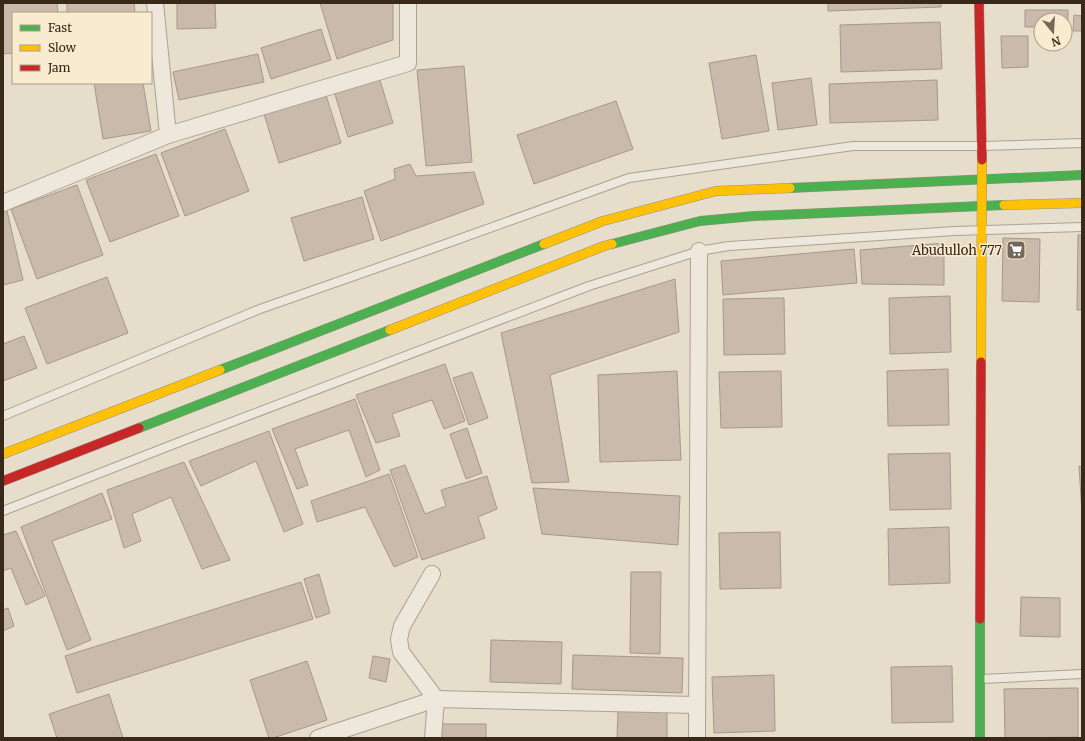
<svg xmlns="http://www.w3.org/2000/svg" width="1085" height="741" font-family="Merriweather,serif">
<rect width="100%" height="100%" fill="#e6ddca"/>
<g fill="#cabaab" stroke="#a6988a">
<polygon points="3,3 57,3 58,13 13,13 13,53 3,54"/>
<polygon points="67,3 134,3 135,13 67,13"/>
<polygon points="177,3 215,3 216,28 177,29"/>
<polygon points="320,3 393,3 393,40 337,59"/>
<polygon points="828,3 941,3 941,7 828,11"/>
<polygon points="1025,10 1068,10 1068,27 1065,27 1065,20 1041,20 1041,27 1025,27"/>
<polygon points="1074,15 1082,16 1082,31 1073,31"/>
<polygon points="940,22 942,69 841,72 840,25"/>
<polygon points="321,29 331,60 271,79 261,48"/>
<polygon points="1001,36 1028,36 1028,67 1002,68"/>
<polygon points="258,54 264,82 179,100 173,72"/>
<polygon points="756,55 769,131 722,139 709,63"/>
<polygon points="464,66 472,162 426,166 417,70"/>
<polygon points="379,77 393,123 348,137 334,91"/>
<polygon points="811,78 817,125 778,130 772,83"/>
<polygon points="937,80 938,120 830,123 829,84"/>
<polygon points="94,83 143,83 151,131 103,139"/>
<polygon points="326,95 341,143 279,163 264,114"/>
<polygon points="616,101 633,149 534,184 517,135"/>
<polygon points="225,129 249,191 185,216 161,153"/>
<polygon points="156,154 179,216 110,242 86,180"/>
<polygon points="410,164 416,176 474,172 484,204 381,241 364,191 395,179 394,169"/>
<polygon points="77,185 103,255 37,279 11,209"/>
<polygon points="362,197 374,239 304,261 291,218"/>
<polygon points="7,211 23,280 3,285 3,212"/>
<polygon points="1078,235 1082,235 1082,310 1077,310"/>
<polygon points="1003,238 1040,239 1039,302 1002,301"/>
<polygon points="944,243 944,285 862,284 860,250"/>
<polygon points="854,249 857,283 723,295 721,261"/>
<polygon points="107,277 128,333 47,364 25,308"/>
<polygon points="675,279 679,332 550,375 569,482 532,483 501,333"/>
<polygon points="950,296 951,352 890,354 889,298"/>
<polygon points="784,298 785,354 724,355 723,299"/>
<polygon points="24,336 37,368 3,381 3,344"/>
<polygon points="445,364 465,421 444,429 432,400 392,414 400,436 376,443 356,395"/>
<polygon points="948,369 949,425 888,426 887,371"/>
<polygon points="677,371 681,460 600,462 598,375"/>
<polygon points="781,371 782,427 721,428 719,372"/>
<polygon points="472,372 488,418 469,425 453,378"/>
<polygon points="355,399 380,470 366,477 349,430 295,449 308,485 297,489 272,429"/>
<polygon points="467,428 482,473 466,479 450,434"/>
<polygon points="269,431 303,524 284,532 256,461 201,486 189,461"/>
<polygon points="950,453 951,509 890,510 888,454"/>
<polygon points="184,462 230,560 202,569 171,497 132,514 141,541 124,548 107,490"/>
<polygon points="405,465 425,514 446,506 441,490 487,476 497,509 478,517 485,538 422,560 390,470"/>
<polygon points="1079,466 1082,467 1082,513"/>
<polygon points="389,474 418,557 394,567 365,507 317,522 311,501"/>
<polygon points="533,488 680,496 678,545 542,534"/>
<polygon points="102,493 112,519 52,541 91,640 67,650 21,527"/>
<polygon points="949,527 950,583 889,585 888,529"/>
<polygon points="16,531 45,596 26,605 11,568 3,571 3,535"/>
<polygon points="780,532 781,588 720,589 719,533"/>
<polygon points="631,572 661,572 660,654 630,653"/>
<polygon points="319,574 330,613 316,618 304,579"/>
<polygon points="301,582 313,619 77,693 65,656"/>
<polygon points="1021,597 1060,598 1060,637 1020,636"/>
<polygon points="8,608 14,626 3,631 3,610"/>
<polygon points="491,640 562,642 561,684 490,682"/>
<polygon points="573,655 683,658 682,693 572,689"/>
<polygon points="373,656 390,659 386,682 369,678"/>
<polygon points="307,661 327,720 273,738 269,738 250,680"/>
<polygon points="952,666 953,722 892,723 891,667"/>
<polygon points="774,675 775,731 714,733 712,677"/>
<polygon points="1078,688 1078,737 1005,738 1004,689"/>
<polygon points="109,694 123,738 57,738 49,714"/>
<polygon points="618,710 667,710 667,738 617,738"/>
<rect x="436" y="724" width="50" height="14"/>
</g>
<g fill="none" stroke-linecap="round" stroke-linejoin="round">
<defs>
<g id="lane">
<polyline points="3,416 260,309 434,248 629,178 853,146 981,146 1082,143"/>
<polyline points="3,511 182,441 589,286 699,251 729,246 955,231 1082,227"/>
<polyline points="982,679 1082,674"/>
</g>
<g id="street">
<polyline points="155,3 168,135"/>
<polyline points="3,203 168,135 408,63 408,3"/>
<polyline points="318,738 436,699 401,652 399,639 402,626 432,574"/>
<polyline points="433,738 436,699 697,705"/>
<polyline points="697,738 699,251"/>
</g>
<g id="fast">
<polyline points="790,188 1082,175"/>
<polyline points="612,244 700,221 754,216 1004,205"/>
<polyline points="220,370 544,244"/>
<polyline points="139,428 390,330"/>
<polyline points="980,738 980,619"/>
</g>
<g id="slow">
<polyline points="1004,205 1082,203"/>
<polyline points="544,244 603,221 716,191 790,188"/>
<polyline points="390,330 604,246 612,244"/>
<polyline points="981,362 982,160"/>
<polyline points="3,454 220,370"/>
</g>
<g id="jam">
<polyline points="979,3 982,160"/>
<polyline points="3,481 139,428"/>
<polyline points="980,619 981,362"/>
</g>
</defs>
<use href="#lane" stroke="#aba294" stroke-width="10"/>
<use href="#street" stroke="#aba294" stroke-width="18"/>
<use href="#fast" stroke="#9a9184" stroke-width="10"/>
<use href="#slow" stroke="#9a9184" stroke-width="10"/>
<use href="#jam" stroke="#9a9184" stroke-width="10"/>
<use href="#lane" stroke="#ede7dc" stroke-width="8"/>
<use href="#street" stroke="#ede7dc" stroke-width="16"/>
<use href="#fast" stroke="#4caf50" stroke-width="9"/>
<use href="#slow" stroke="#ffc107" stroke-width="9"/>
<use href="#jam" stroke="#c62828" stroke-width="9"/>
</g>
<defs>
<symbol id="supermarket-square" viewBox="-11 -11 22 22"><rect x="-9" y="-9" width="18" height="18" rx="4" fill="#766858" stroke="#f8ebcf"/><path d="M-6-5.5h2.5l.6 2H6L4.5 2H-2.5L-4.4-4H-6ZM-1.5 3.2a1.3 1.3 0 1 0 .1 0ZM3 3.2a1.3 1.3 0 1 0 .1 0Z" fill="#fff"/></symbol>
</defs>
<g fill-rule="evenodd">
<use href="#supermarket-square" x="1005" y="239" width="22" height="22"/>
</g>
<g text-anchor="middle" stroke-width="3" stroke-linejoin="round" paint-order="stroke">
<g font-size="13" fill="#39291b" stroke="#f8ebcf" text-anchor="end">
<text x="1002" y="255">Abudulloh 777</text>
</g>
</g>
<rect width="1085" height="741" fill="none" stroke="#39291b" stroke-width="8"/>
<rect x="12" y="12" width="140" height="72" fill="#f8ebcf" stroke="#ac9d87"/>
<rect x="20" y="25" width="20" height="6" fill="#4caf50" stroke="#ac9d87"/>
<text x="48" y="32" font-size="12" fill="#39291b">Fast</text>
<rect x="20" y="45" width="20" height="6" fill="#ffc107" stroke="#ac9d87"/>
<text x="48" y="52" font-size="12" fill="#39291b">Slow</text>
<rect x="20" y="65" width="20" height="6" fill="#c62828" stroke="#ac9d87"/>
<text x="48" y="72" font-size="12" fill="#39291b">Jam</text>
<g transform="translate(1053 32) rotate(162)"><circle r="19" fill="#f8ebcf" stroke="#ac9d87"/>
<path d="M0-3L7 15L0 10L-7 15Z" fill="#766858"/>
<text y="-6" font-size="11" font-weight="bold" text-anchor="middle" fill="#39291b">N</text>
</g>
</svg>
